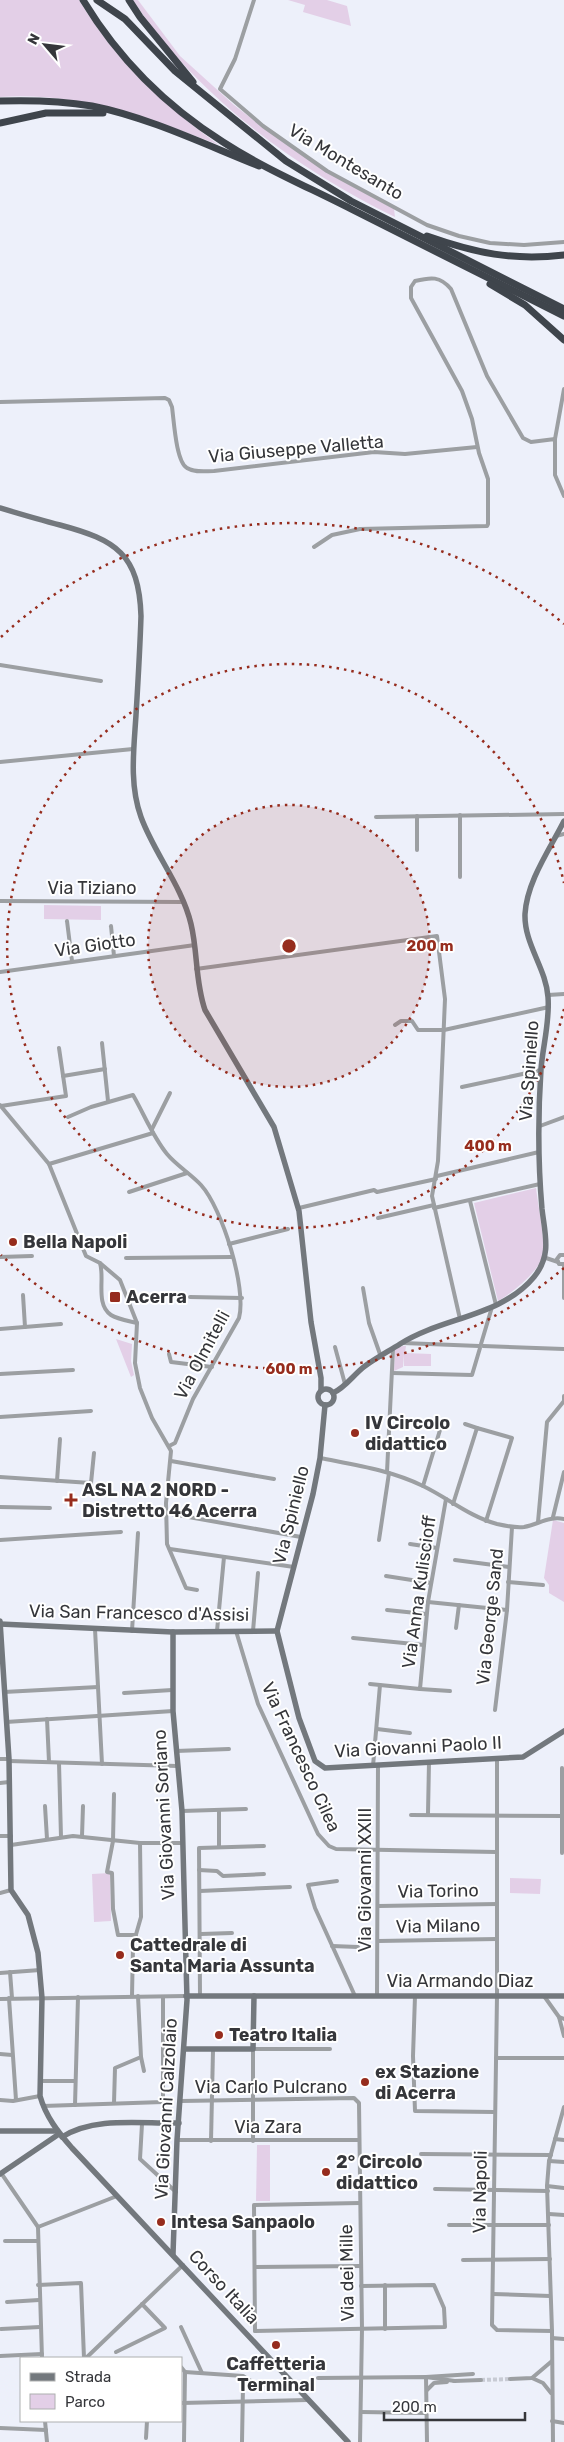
<svg xmlns="http://www.w3.org/2000/svg" width="564" height="2442" font-family="Rubik,sans-serif">
<rect width="100%" height="100%" fill="#edf0fa"/>
<g fill="#e3cfe7">
<path d="M 0,0 L 79,0 C 117,63 160,102 219,145 C 147,117 78,92 0,97 Z"/>
<path d="M 133,0 L 138,0 L 180,56 L 234,105 L 265,129 L 328,173 L 394,209 L 395,217 C 295,168 195,95 133,0 Z"/>
<polygon points="288,0 327,0 347,6 351,26 303,12 305,5"/>
<polygon points="44,905 101,906 101,920 44,919"/>
<path d="M 536,1188 C 538,1205 545,1238 543,1254 C 541,1270 512,1293 498,1301 L 474,1203 Z"/>
<polygon points="116,1339 132,1344 131,1361 134,1375 131,1377"/>
<polygon points="403,1346 406,1346 405,1353 431,1354 431,1366 404,1366 404,1354 403,1367 394,1371 395,1349"/>
<polygon points="553,1520 564,1523 564,1602 549,1593 549,1585 544,1578"/>
<polygon points="110,1873 111,1921 94,1922 92,1874"/>
<polygon points="510,1878 541,1879 540,1894 510,1893"/>
<polygon points="257,2145 270,2145 270,2201 256,2201"/>
</g>
<g fill="none" stroke-linecap="round" stroke-linejoin="round">
<polyline stroke="#c8cbd4" stroke-width="4" stroke-dasharray="4 2" stroke-linecap="butt" points="481,2380 510,2379"/>
<g stroke="#9c9fa2" stroke-width="4">
<polyline points="254,0 235,59 220,89 263,126 327,171 427,225 459,236 490,243 524,245 564,242"/>
<path d="M 0,402 L 165,398 L 169,400 L 172,407 C 174,421 176,462 187,468 C 195,473 205,471 214,471 L 374,452 L 405,454 L 477,447"/>
<polyline points="555,439 564,389"/>
<path d="M 314,547 L 332,535 L 360,529 L 487,526 L 488,524 L 488,479 L 479,453 L 472,419 L 462,391 L 411,298 L 411,287 L 415,281 C 431,277 440,276 451,289 L 487,376 L 523,438 L 531,442 L 555,439 L 555,475 L 564,496"/>
<polyline points="0,665 101,681"/>
<polyline points="0,762 133,749"/>
<polyline points="376,817 564,814"/>
<polyline points="556,836 564,834"/>
<polyline points="417,850 417,816"/>
<polyline points="460,877 460,815"/>
<polyline points="0,901 183,902"/>
<polyline points="67,921 72,961"/>
<polyline points="111,926 114,956"/>
<polyline points="196,969 437,936 445,999 438,1161 432,1196 460,1319"/>
<polyline points="0,972 195,945"/>
<polyline points="548,995 564,994"/>
<polyline points="395,1025 401,1021 412,1021 418,1030 444,1030 549,1007"/>
<polyline points="102,1043 108,1101"/>
<polyline points="63,1076 105,1069"/>
<polyline points="462,1087 541,1070"/>
<path d="M 0,1105 L 49,1164 L 86,1256 L 100,1263 C 105,1278 95,1304 111,1315 C 117,1319 129,1321 137,1323"/>
<polyline points="1,1106 66,1096 59,1048"/>
<path d="M 68,1117 L 91,1107 L 133,1095 C 144,1114 153,1137 167,1154 C 177,1166 191,1174 201,1185 C 222,1208 247,1288 239,1318 L 193,1399 L 175,1443 L 169,1446"/>
<polyline points="540,1126 564,1117"/>
<polyline points="152,1129 170,1093"/>
<polyline points="49,1164 153,1133"/>
<polyline points="437,1176 539,1152"/>
<polyline points="129,1192 187,1173"/>
<polyline points="470,1201 496,1305"/>
<polyline points="299,1208 374,1190 377,1192 436,1179"/>
<polyline points="434,1208 540,1184"/>
<polyline points="378,1218 434,1205"/>
<polyline points="229,1244 288,1229"/>
<polyline points="564,1255 560,1255 557,1259 559,1264 564,1264"/>
<polyline points="0,1257 32,1256"/>
<polyline points="126,1258 232,1257"/>
<polyline points="546,1258 558,1262"/>
<polyline points="100,1263 120,1280 137,1323 135,1363 140,1388 152,1418 171,1451 166,1503 167,1544 186,1588 197,1590"/>
<polyline points="564,1265 564,1298"/>
<polyline points="363,1288 369,1323 381,1357"/>
<polyline points="23,1295 25,1327"/>
<polyline points="190,1297 242,1298"/>
<polyline points="0,1329 61,1324"/>
<polyline points="403,1343 479,1346"/>
<polyline points="481,1344 492,1307"/>
<polyline points="483,1346 564,1349"/>
<polyline points="335,1347 345,1384"/>
<polyline points="169,1354 171,1362 212,1367"/>
<polyline points="392,1373 472,1375 480,1348"/>
<polyline points="0,1374 73,1370"/>
<polyline points="0,1417 91,1411"/>
<polyline points="465,1424 477,1428"/>
<path d="M 320,1458 C 355,1465 390,1470 423,1486 C 448,1498 470,1517 497,1524 C 506,1526 515,1528 524,1527 C 539,1524 549,1516 564,1519"/>
<polyline points="171,1461 274,1479"/>
<polyline points="387,1472 393,1349"/>
<polyline points="0,1477 91,1483 94,1453"/>
<polyline points="57,1481 60,1439"/>
<polyline points="423,1486 440,1430"/>
<polyline points="453,1504 477,1428 512,1438 486,1521"/>
<polyline points="0,1507 50,1508"/>
<polyline points="166,1513 301,1537"/>
<polyline points="553,1517 564,1472"/>
<polyline points="538,1522 547,1422 564,1401 564,1396"/>
<polyline points="0,1540 121,1532"/>
<polyline points="379,1540 389,1473"/>
<polyline points="410,1544 437,1548"/>
<polyline points="170,1549 294,1567"/>
<polyline points="455,1560 509,1567"/>
<polyline points="386,1576 431,1583"/>
<polyline points="508,1582 543,1585"/>
<polyline points="428,1602 507,1610"/>
<polyline points="387,1610 426,1614"/>
<polyline points="456,1628 459,1605"/>
<polyline points="95,1629 102,1764"/>
<polyline points="132,1631 138,1533"/>
<polyline points="217,1631 224,1557"/>
<polyline points="236,1631 258,1704 318,1834 329,1846 336,1849 496,1852"/>
<polyline points="253,1631 258,1573"/>
<polyline points="353,1638 424,1645"/>
<polyline points="370,1684 380,1685"/>
<polyline points="420,1689 450,1691"/>
<polyline points="4,1692 98,1687"/>
<polyline points="124,1693 172,1690"/>
<polyline points="495,1710 507,1610 512,1527"/>
<polyline points="47,1719 49,1762"/>
<polyline points="6,1722 173,1711"/>
<polyline points="377,1729 410,1733"/>
<polyline points="176,1751 229,1749"/>
<polyline points="497,1758 497,1996 492,2325 497,2330 552,2331"/>
<polyline points="0,1759 9,1759"/>
<polyline points="9,1761 177,1766"/>
<polyline points="59,1763 61,1837"/>
<polyline points="373,1766 380,1685 420,1689 428,1602 446,1499"/>
<polyline points="562,1768 562,1853"/>
<polyline points="0,1783 9,1782"/>
<polyline points="114,1794 113,1841 107,1872 112,1873 113,1909 118,1935 136,1935"/>
<polyline points="45,1806 47,1839"/>
<polyline points="219,1810 219,1846"/>
<polyline points="182,1811 246,1809"/>
<polyline points="428,1814 429,1762"/>
<polyline points="411,1815 564,1816"/>
<polyline points="0,1836 11,1836"/>
<polyline points="82,1836 83,1806"/>
<polyline points="11,1845 73,1836 140,1843 182,1843"/>
<polyline points="199,1870 217,1871 223,1876 264,1874"/>
<polyline points="337,1881 308,1885 315,1908 355,1996"/>
<polyline points="200,1891 290,1887"/>
<polyline points="0,1893 11,1890"/>
<polyline points="379,1906 497,1904"/>
<polyline points="201,1934 232,1933"/>
<polyline points="378,1941 497,1939"/>
<polyline points="332,1946 358,1947"/>
<polyline points="10,1972 12,1998"/>
<polyline points="0,1973 40,1970"/>
<polyline points="132,1996 133,1945 141,1917 140,1843"/>
<polyline points="200,1996 199,1848 264,1846"/>
<polyline points="377,1996 378,1765"/>
<polyline points="415,1996 413,2056 415,2111 494,2112"/>
<polyline points="544,1996 559,2017 564,2019"/>
<polyline points="9,1998 16,2100"/>
<polyline points="0,1999 186,1996"/>
<polyline points="559,2017 564,2036"/>
<polyline points="0,2054 12,2055"/>
<polyline points="141,2057 144,2071"/>
<polyline points="496,2058 564,2058"/>
<polyline points="40,2081 75,2081"/>
<polyline points="0,2100 13,2101 40,2096"/>
<polyline points="181,2101 354,2098 359,2103 362,2329 360,2442"/>
<polyline points="114,2103 115,2068 141,2057 138,1996"/>
<polyline points="75,2105 78,1997"/>
<polyline points="43,2106 163,2102 163,1997"/>
<polyline points="142,2124 140,2159 176,2192"/>
<polyline points="555,2139 564,2140"/>
<polyline points="177,2140 359,2140"/>
<polyline points="211,2141 213,2050"/>
<polyline points="253,2141 253,2049 330,2049"/>
<polyline points="421,2154 551,2155"/>
<polyline points="549,2161 564,2162"/>
<polyline points="1,2173 38,2227"/>
<polyline points="547,2186 564,2188"/>
<polyline points="435,2189 548,2191"/>
<polyline points="549,2214 564,2215"/>
<polyline points="449,2225 549,2225"/>
<polyline points="38,2227 42,2358"/>
<polyline points="38,2227 117,2196"/>
<polyline points="5,2241 38,2241"/>
<polyline points="463,2260 550,2259"/>
<polyline points="255,2267 361,2266"/>
<polyline points="38,2285 81,2283 84,2358"/>
<polyline points="385,2285 385,2329"/>
<polyline points="493,2294 550,2296"/>
<polyline points="7,2302 39,2300"/>
<polyline points="181,2327 202,2373"/>
<polyline points="1,2329 40,2327"/>
<polyline points="255,2331 445,2327 444,2308 434,2285 361,2286"/>
<polyline points="255,2331 254,2205 360,2203"/>
<polyline points="552,2338 564,2339"/>
<polyline points="116,2352 165,2328 142,2304"/>
<polyline points="0,2356 42,2354"/>
<polyline points="86,2358 183,2265"/>
<polyline points="181,2367 185,2372 184,2442"/>
<polyline points="185,2372 243,2376 256,2384"/>
<polyline points="318,2378 426,2377 455,2381"/>
<polyline points="532,2378 543,2383 551,2393"/>
<polyline points="510,2379 532,2378 552,2361"/>
<polyline points="454,2381 481,2380"/>
<polyline points="427,2390 434,2383 447,2382"/>
<polyline points="181,2403 308,2400"/>
<polyline points="361,2412 426,2413"/>
<polyline points="45,2421 47,2442"/>
<polyline points="552,2421 564,2423"/>
<polyline points="0,2428 46,2430"/>
<polyline points="146,2438 147,2421"/>
<polyline points="242,2442 243,2386 291,2382"/>
<polyline points="427,2442 426,2377 473,2374"/>
<polyline points="553,2442 552,2331 547,2186 549,2161 564,2107"/>
</g>
<g stroke="#73787d" stroke-width="5.5">
<path d="M 0,508 C 20,514 40,520 60,525 C 116,540 139,554 141,616 C 140,649 138,682 136,715 C 134,748 129,784 141,817 C 154,853 182,886 191,924 C 198,953 195,981 205,1010 L 274,1127 L 299,1211 L 311,1322 L 321,1378 L 321,1391"/>
<circle cx="326" cy="1397" r="8"/>
<path d="M 333,1393 C 346,1387 354,1374 365,1366 C 376,1358 389,1351 400,1344 C 442,1317 501,1317 534,1277 C 552,1255 545,1235 542,1209 C 538,1163 538,1114 541,1069 C 543,1045 550,1021 548,997 C 546,968 524,944 525,914 C 527,881 550,849 564,821"/>
<polyline points="325,1405 320,1458 313,1494 277,1631 299,1718 315,1761 325,1768 523,1757 564,1731"/>
<path d="M 0,1621 L 9,1759 L 11,1890 L 28,1915 L 38,1953 L 42,1998 L 40,2096 C 46,2117 58,2132 72,2148 L 348,2442"/>
<polyline points="0,1624 173,1632 277,1631"/>
<polyline points="173,1632 173,1711 182,1811 187,2000 177,2140 173,2254"/>
<polyline points="186,1996 564,1996"/>
<polyline points="184,2049 253,2049 254,1996"/>
<polyline points="0,2131 57,2131"/>
<path d="M 62,2137 C 95,2116 142,2124 179,2123"/>
<polyline points="0,2174 59,2134"/>
</g>
<g stroke="#3f454c" stroke-width="7">
<path d="M 83,0 C 118,58 166,106 223,142 C 263,168 308,187 351,209 C 422,245 493,281 564,316"/>
<polyline points="97,0 125,19 175,71 286,161 351,201 564,309"/>
<polyline points="129,0 140,17 193,82"/>
<path d="M 0,101 C 31,100 62,101 92,106 C 148,117 206,145 259,166"/>
<polyline points="0,123 46,113 103,113"/>
<path d="M 427,236 C 475,253 513,261 564,255"/>
<polyline points="490,284 525,305 564,340"/>
</g>
</g>
<circle cx="289" cy="946" r="141" fill="#962c1d" fill-opacity=".12"/>
<g fill="none" stroke="#962c1d" stroke-width="2.5" stroke-dasharray="2.5 5">
<circle cx="289" cy="946" r="141"/>
<path d="M564 1009A282 282 0 1 1 564 883"/>
<path d="M564 1268A423 423 0 0 1 1 1255M1 637A423 423 0 0 1 564 624"/>
</g>
<g fill="#962c1d" stroke="#fff" stroke-width="2">
<circle cx="13" cy="1242" r="5"/>
<rect x="109" y="1291" width="12" height="12" rx="2.5"/>
<circle cx="355" cy="1433" r="5"/>
<path d="M68.5 1492.5h5v5h5v5h-5v5h-5v-5h-5v-5h5z"/>
<circle cx="120" cy="1955" r="5"/>
<circle cx="219" cy="2035" r="5"/>
<circle cx="365" cy="2082" r="5"/>
<circle cx="326" cy="2172" r="5"/>
<circle cx="161" cy="2222" r="5"/>
<circle cx="276" cy="2345" r="5"/>
</g>
<g text-anchor="middle" stroke-width="4" stroke-linejoin="round" paint-order="stroke">
<g font-size="18" fill="#35363a" stroke="#fff">
<text transform="translate(346 162) rotate(31)" y="6">Via Montesanto</text>
<text transform="translate(296 449) rotate(-5)" y="6">Via Giuseppe Valletta</text>
<text x="92" y="894">Via Tiziano</text>
<text transform="translate(95 945) rotate(-8)" y="6">Via Giotto</text>
<text transform="translate(529 1071) rotate(-86)" y="6">Via Spiniello</text>
<text transform="translate(202 1355) rotate(-62)" y="6">Via Olmitelli</text>
<text transform="translate(291 1515) rotate(-76)" y="6">Via Spiniello</text>
<text transform="translate(419 1592) rotate(-82)" y="6">Via Anna Kuliscioff</text>
<text transform="translate(139 1613) rotate(1)" y="6">Via San Francesco d'Assisi</text>
<text transform="translate(490 1617) rotate(-84)" y="6">Via George Sand</text>
<text transform="translate(418 1747) rotate(-3)" y="6">Via Giovanni Paolo II</text>
<text transform="translate(301 1757) rotate(65)" y="6">Via Francesco Cilea</text>
<text transform="translate(164 1815) rotate(-93)" y="6">Via Giovanni Soriano</text>
<text transform="translate(365 1880) rotate(-90)" y="6">Via Giovanni XXIII</text>
<text transform="translate(438 1891) rotate(-1)" y="6">Via Torino</text>
<text transform="translate(438 1926) rotate(-1)" y="6">Via Milano</text>
<text x="460" y="1987">Via Armando Diaz</text>
<text x="271" y="2093">Via Carlo Pulcrano</text>
<text transform="translate(166 2109) rotate(-87)" y="6">Via Giovanni Calzolaio</text>
<text x="268" y="2133">Via Zara</text>
<text transform="translate(480 2192) rotate(-89)" y="6">Via Napoli</text>
<text transform="translate(347 2273) rotate(-91)" y="6">Via dei Mille</text>
<text transform="translate(224 2287) rotate(47)" y="6">Corso Italia</text>
</g>
<g font-size="18" font-weight="bold" fill="#35363a" stroke="#fff" text-anchor="start">
<text x="23" y="1248">Bella Napoli</text>
<text x="126" y="1303">Acerra</text>
<text x="365" y="1429">IV Circolo<tspan x="365" dy="21">didattico</tspan></text>
<text x="82" y="1496">ASL NA 2 NORD -<tspan x="82" dy="21">Distretto 46 Acerra</tspan></text>
<text x="130" y="1951">Cattedrale di<tspan x="130" dy="21">Santa Maria Assunta</tspan></text>
<text x="229" y="2041">Teatro Italia</text>
<text x="375" y="2078">ex Stazione<tspan x="375" dy="21">di Acerra</tspan></text>
<text x="336" y="2168">2° Circolo<tspan x="336" dy="21">didattico</tspan></text>
<text x="171" y="2228">Intesa Sanpaolo</text>
<text x="276" y="2370" text-anchor="middle">Caffetteria<tspan x="276" dy="21">Terminal</tspan></text>
</g>
</g>
<circle cx="289" cy="946" r="8" fill="#962c1d" stroke="#fff" stroke-width="2.5"/>
<g font-size="15" text-anchor="middle" font-weight="bold" fill="#962c1d" stroke="#fff" stroke-width="4" stroke-linejoin="round" paint-order="stroke">
<text x="430" y="951">200 m</text>
<text x="488" y="1151">400 m</text>
<text x="289" y="1374">600 m</text>
</g>
<rect x="20" y="2357" width="162" height="65" fill="#ffffff" stroke="#aeafb0"/>
<rect x="30" y="2373" width="25" height="8" fill="#73787d" stroke="#aeafb0"/>
<text x="65" y="2382" font-size="15" fill="#35363a">Strada</text>
<rect x="30" y="2394" width="25" height="15" fill="#e3cfe7" stroke="#aeafb0"/>
<text x="65" y="2407" font-size="15" fill="#35363a">Parco</text>
<g transform="translate(45 45) rotate(298)" stroke="#ffffff" stroke-width="4" paint-order="stroke">
<path d="M0-4L9 19L0 12L-9 19Z" fill="#35363a"/>
<text y="-8" font-size="14" font-weight="bold" text-anchor="middle" fill="#35363a">N</text>
</g>
<path d="M384 2412v8h141v-8" fill="none" stroke="#35363a" stroke-width="2.5"/>
<text x="392" y="2412" font-size="15" fill="#35363a" stroke="#ffffff" stroke-width="4" paint-order="stroke">200 m</text>
</svg>
